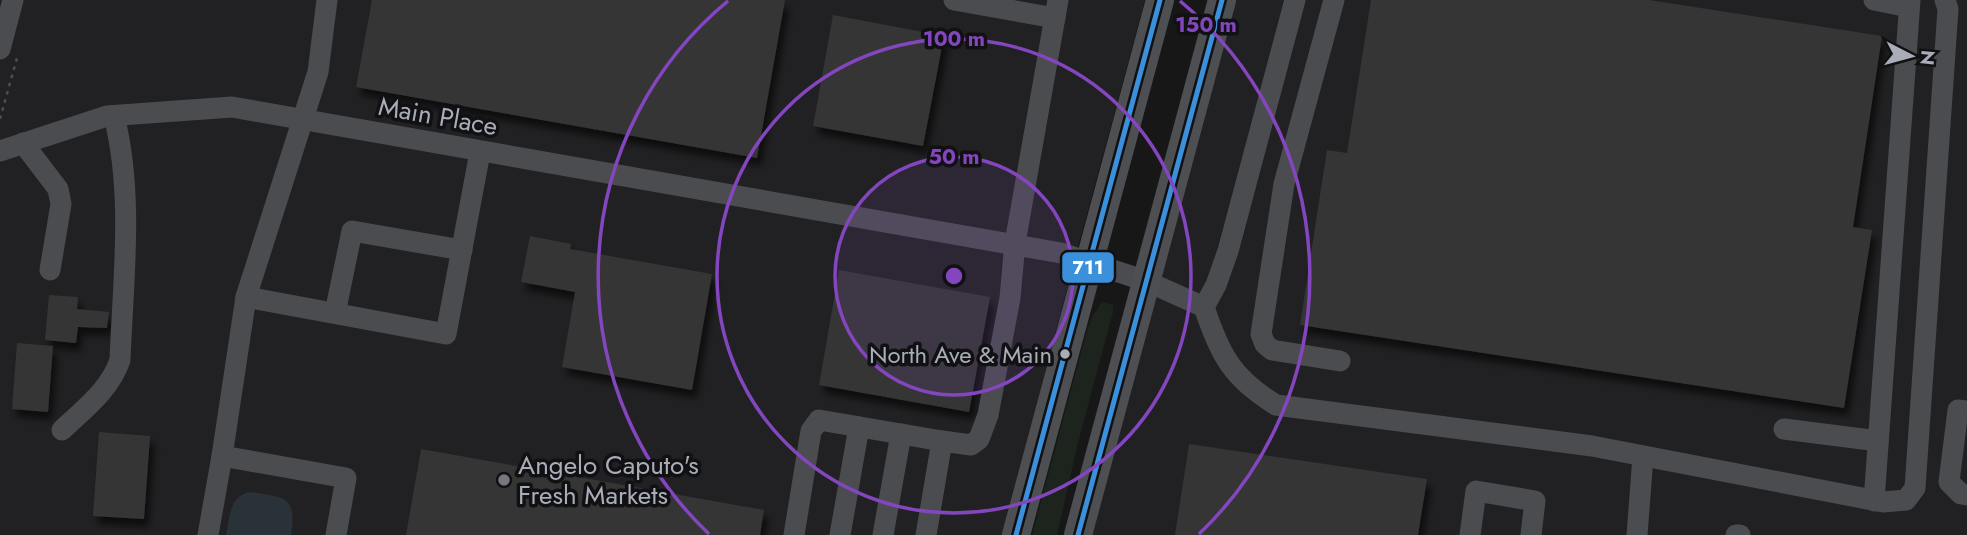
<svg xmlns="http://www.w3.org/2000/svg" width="1967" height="535" font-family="Jost,sans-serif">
<defs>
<filter id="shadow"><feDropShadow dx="4.5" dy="8" stdDeviation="3.5" flood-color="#0009"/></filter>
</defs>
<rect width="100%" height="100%" fill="#171717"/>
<g fill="#212123">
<polygon points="0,0 1145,0 1065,295 1004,535 0,535"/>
<polygon points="1235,0 1967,0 1967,535 1086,535"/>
</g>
<polygon fill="#1d241e" points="1102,302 1113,305 1113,312 1078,443 1057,535 1032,535 1087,331 1092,317"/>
<path fill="#2a3239" d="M 251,492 C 285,498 297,495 291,535 L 226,535 C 230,517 229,495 251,492 Z"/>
<g fill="#353536" filter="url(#shadow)">
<polygon points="372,0 785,0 757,158 356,87"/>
<polygon points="1371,0 1649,0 1882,36 1853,227 1872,230 1844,408 1300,325 1327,150 1347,153"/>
<polygon points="833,15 944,36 923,146 813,126"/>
<polygon points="530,236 571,244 570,249 712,274 692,390 562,367 575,292 521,282"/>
<polygon points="839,270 990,297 969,412 819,385"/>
<polygon points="49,295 78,297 77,309 109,312 107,328 78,327 76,343 45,340"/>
<polygon points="17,343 53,346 48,412 12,409"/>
<polygon points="99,432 150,436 144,519 93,516"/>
<polygon points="1189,444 1427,479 1418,535 1175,535"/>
<polygon points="421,449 764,510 760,535 406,535"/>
</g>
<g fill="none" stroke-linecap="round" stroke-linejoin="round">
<polyline stroke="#4d4e52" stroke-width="2.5" stroke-dasharray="3.5 5" stroke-linecap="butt" points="0,119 17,58"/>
<g stroke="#4b4c50" stroke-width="21">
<polyline points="954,0 1055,18"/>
<polyline points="1334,0 1284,184 1261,334 1265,344 1272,350 1340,361"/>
<polyline points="1874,0 1909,7"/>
<polyline points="0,49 13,0"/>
<polyline points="23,143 58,189 61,204 50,270"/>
<path d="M 0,151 L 107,116 L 232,107 L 1061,253 L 1146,281 L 1204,307 C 1220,355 1232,378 1276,405 L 1592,446 L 1883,502 L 1906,500 L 1915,488 L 1948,9 L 1945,0"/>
<polyline points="246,297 446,334 480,152"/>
<polyline points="1204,307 1216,285 1228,251 1295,0"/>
<polyline points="335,313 352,231 462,250"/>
<polyline points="1967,411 1958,410 1949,482 1961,494 1967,495"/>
<polyline points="1784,429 1878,441"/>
<path d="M 62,430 C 84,409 110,390 120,360 C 123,280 134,195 114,116"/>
<polyline points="222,456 346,478 336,535"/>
<polyline points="1874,501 1910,0"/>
<polyline points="208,535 222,456 246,297 318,72 327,0"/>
<polyline points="794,535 811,431 819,420 942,441"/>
<polyline points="840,535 859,427"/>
<polyline points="883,535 901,434"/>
<polyline points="926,535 942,441 971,445 979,439 988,415 1010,298 1015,243 1058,0"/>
<polyline points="1470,535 1476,491 1535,501 1531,535"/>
<polyline points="1637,535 1643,456"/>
<polyline points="1736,535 1740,535"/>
</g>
<g stroke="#4d4f52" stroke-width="28">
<polyline points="1016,535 1160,0"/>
<polyline points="1078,535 1222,0"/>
</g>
<defs>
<g id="bus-1">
<polyline points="1016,535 1160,0"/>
<polyline points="1078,535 1222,0"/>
</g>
</defs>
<use href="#bus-1" stroke="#111113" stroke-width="10"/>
<use href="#bus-1" stroke="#3a90db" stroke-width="5"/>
</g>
<circle cx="954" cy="276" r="119" fill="#8446be" fill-opacity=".12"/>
<g fill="none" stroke="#8446be" stroke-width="3.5">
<circle cx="954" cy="276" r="119"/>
<circle cx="954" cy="276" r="237"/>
<path d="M709 534A356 356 0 0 1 728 1M1180 1A356 356 0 0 1 1199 534"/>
</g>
<circle fill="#a8adb8" stroke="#111113" stroke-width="2.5" cx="1065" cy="354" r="6"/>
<circle fill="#757880" stroke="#111113" stroke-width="2.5" cx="504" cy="480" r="7"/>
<g text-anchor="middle" stroke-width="7" stroke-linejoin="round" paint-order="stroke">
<g font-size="24" fill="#a8adb8" stroke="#111113" text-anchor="end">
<text x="1052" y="363">North Ave &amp; Main</text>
</g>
<g font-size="26" fill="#a8adb8" stroke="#111113">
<text transform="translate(438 116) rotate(10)" y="9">Main Place</text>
</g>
<g font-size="26" fill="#a8adb8" stroke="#111113" text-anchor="start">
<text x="518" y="474">Angelo Caputo's<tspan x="518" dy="30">Fresh Markets</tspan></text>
</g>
</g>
<circle cx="954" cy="276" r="10" fill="#8446be" stroke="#111113" stroke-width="3.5"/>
<g font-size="21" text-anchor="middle" font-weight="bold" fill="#8446be" stroke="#111113" stroke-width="7" stroke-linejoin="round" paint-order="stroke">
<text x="1206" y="32">150 m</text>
<text x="954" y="46">100 m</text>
<text x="954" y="164">50 m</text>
</g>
<rect stroke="#111113" stroke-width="2.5" x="1061" y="251" width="54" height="33" rx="7" fill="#3a90db"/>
<g font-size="19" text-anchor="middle" font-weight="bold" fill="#fff">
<text x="1088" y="274">711</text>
</g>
<g transform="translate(1911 56) rotate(96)" stroke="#111113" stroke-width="5" paint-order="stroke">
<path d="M0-5L12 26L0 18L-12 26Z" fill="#a8adb8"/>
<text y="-10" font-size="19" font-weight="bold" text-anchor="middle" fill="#a8adb8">N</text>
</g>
</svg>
